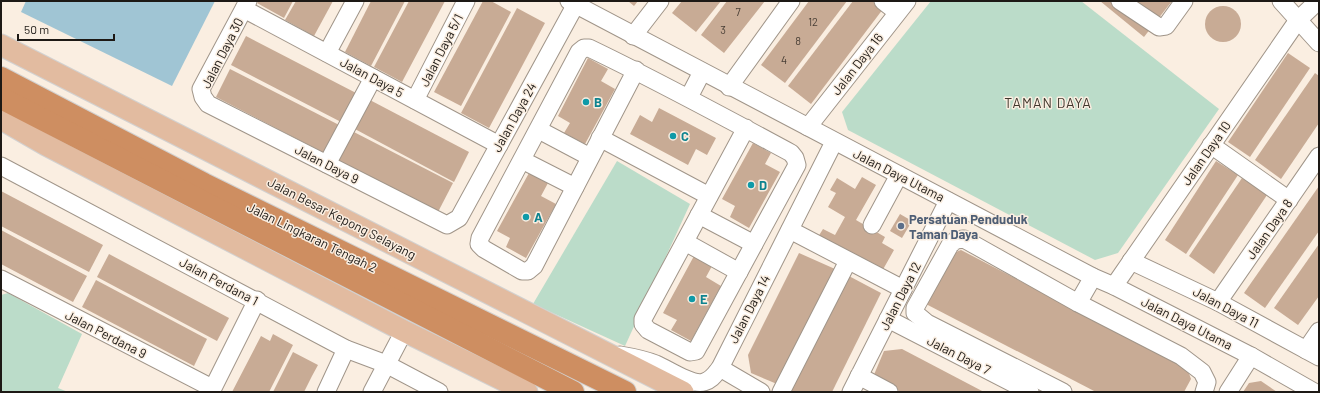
<svg xmlns="http://www.w3.org/2000/svg" width="1320" height="393" font-family="Barlow,sans-serif">
<rect width="100%" height="100%" fill="#faeee1"/>
<g fill="#bbdcc9">
<polygon points="931,1 1081,1 1219,109 1118,253 1095,260 848,130 842,112"/>
<polygon points="617,161 690,204 625,346 533,304"/>
<polygon points="8,293 82,334 58,388 68,392 1,392 1,295"/>
</g>
<polygon fill="#a0c5d4" points="26,1 215,1 172,86 21,12"/>
<g fill="#c8ab95">
<polygon points="259,1 293,1 284,18 257,3"/>
<polygon points="296,1 333,1 314,36 285,20"/>
<polygon points="371,1 405,1 371,66 345,52"/>
<polygon points="409,1 445,1 402,82 374,67"/>
<polygon points="483,1 491,1 511,12 461,106 434,92"/>
<polygon points="628,1 638,1 634,6"/>
<polygon points="682,1 721,1 696,32 672,13"/>
<polygon points="727,1 765,1 724,53 701,35"/>
<polygon points="809,1 847,1 785,83 761,65"/>
<polygon points="853,1 872,1 883,9 811,104 788,86"/>
<polygon points="1100,1 1172,1 1144,37"/>
<circle cx="1223" cy="24" r="18"/>
<polygon points="517,8 545,23 489,128 461,113"/>
<polygon points="246,36 358,94 343,123 231,65"/>
<polygon points="1288,53 1310,68 1250,157 1228,142"/>
<polygon points="588,58 608,69 601,81 615,89 585,144 564,133 570,123 558,116"/>
<polygon points="230,69 341,126 326,154 216,97"/>
<polygon points="1315,73 1319,76 1319,123 1281,179 1255,160"/>
<polygon points="368,99 469,152 454,182 353,128"/>
<polygon points="659,108 716,138 707,155 696,149 688,165 630,134 640,115 652,122"/>
<polygon points="350,130 453,183 438,212 336,159"/>
<polygon points="753,143 771,153 765,164 780,172 749,228 730,217 735,206 722,199"/>
<polygon points="1216,161 1238,175 1186,254 1165,240"/>
<polygon points="529,173 548,183 541,196 556,204 526,258 506,247 510,238 497,231"/>
<polygon points="862,177 876,185 856,220 885,237 882,243 894,250 881,273 818,237 823,229 835,235 845,217 828,207 836,193 830,190 837,178 855,189"/>
<polygon points="1242,178 1267,195 1214,274 1189,256"/>
<polygon points="1319,186 1319,231 1265,308 1244,293"/>
<polygon points="1,191 103,245 89,272 1,226"/>
<polygon points="900,214 912,221 902,238 890,231"/>
<polygon points="1,230 87,276 73,302 1,264"/>
<polygon points="1319,244 1319,296 1298,325 1274,308"/>
<polygon points="961,250 1187,368 1191,379 1184,392 1096,392 924,303 948,255"/>
<polygon points="799,253 835,269 777,384 751,373 748,355"/>
<polygon points="109,254 229,318 217,341 97,277"/>
<polygon points="694,256 712,266 706,277 721,286 691,341 671,330 677,320 663,313"/>
<polygon points="847,275 881,293 832,392 792,392 790,391"/>
<polygon points="96,280 207,339 194,366 82,307"/>
<polygon points="273,334 293,345 269,392 232,392 261,336 270,341"/>
<polygon points="902,349 984,392 901,392 873,377 884,351"/>
<polygon points="293,352 318,365 312,376 304,392 273,392"/>
<polygon points="1261,381 1277,392 1243,392 1249,383"/>
</g>
<g fill="none" stroke-linecap="round" stroke-linejoin="round">
<defs>
<g id="minor">
<polyline points="248,1 201,89 203,97 208,104 447,225 459,218 576,4"/>
<polyline points="569,1 1093,277 1114,286 1251,356 1314,392"/>
<polyline points="883,1 897,12"/>
<polyline points="1120,1 1159,27 1166,26 1184,1"/>
<polyline points="1281,1 1319,43"/>
<polyline points="244,9 499,145"/>
<polyline points="633,36 660,1"/>
<polyline points="327,53 355,1"/>
<path d="M 636,70 L 534,266 L 528,271 L 522,271 L 484,249 L 479,244 L 480,238 L 579,52 L 584,48 L 589,48 C 658,81 724,117 791,153 L 795,158 L 797,165 L 696,351 L 690,352 L 648,330 L 643,324 L 643,319 L 746,128"/>
<polyline points="729,87 791,1"/>
<polyline points="689,97 702,72"/>
<polyline points="415,100 466,1"/>
<polyline points="808,127 907,1"/>
<polyline points="539,130 590,157"/>
<polyline points="600,138 709,196"/>
<polyline points="1211,145 1289,200"/>
<polyline points="522,160 575,187"/>
<polyline points="327,164 373,78"/>
<polyline points="1,166 346,349 386,364 439,392"/>
<polyline points="699,215 754,244"/>
<polyline points="872,225 899,175"/>
<polyline points="790,230 903,289"/>
<polyline points="685,242 739,272"/>
<polyline points="1131,261 1218,302 1319,357"/>
<polyline points="1,279 212,388"/>
<polyline points="1114,286 1298,20 1318,1"/>
<polyline points="1218,302 1319,156"/>
<polyline points="1078,303 1093,277"/>
<polyline points="888,319 1030,392"/>
<polyline points="1306,350 1319,331"/>
<path d="M 620,355 C 632,357 643,359 656,364 C 668,369 692,386 704,382 C 712,380 715,374 720,368 L 834,142"/>
<polyline points="720,368 761,392"/>
<polyline points="859,376 889,392"/>
<polyline points="211,392 257,300"/>
<polyline points="326,392 346,349"/>
<polyline points="372,392 404,331"/>
<polyline points="781,392 848,261"/>
<polyline points="851,392 948,201"/>
<polyline points="1063,392 927,323 915,313 915,308 950,245 956,240 964,239 1078,303 1181,356 1202,372 1207,382 1204,392"/>
<polyline points="1228,392 1251,356"/>
</g>
<g id="major">
<polyline points="1,45 683,392"/>
<polyline points="1,119 46,145 404,331 527,392"/>
</g>
<g id="highway">
<polyline points="1,78 204,184 625,392"/>
<polyline points="1,98 573,392"/>
</g>
</defs>
<use href="#minor" stroke="#a09589" stroke-width="19"/>
<use href="#major" stroke="#d2d1d0" stroke-width="23"/>
<use href="#highway" stroke="#d2d1d0" stroke-width="24"/>
<use href="#minor" stroke="#fff" stroke-width="17"/>
<use href="#major" stroke="#e2bba0" stroke-width="21"/>
<use href="#highway" stroke="#ce8e61" stroke-width="22"/>
</g>
<g fill="#0f9aa8" stroke="#faeee1" stroke-width="1.5">
<circle cx="586" cy="102" r="4"/>
<circle cx="673" cy="136" r="4"/>
<circle cx="751" cy="185" r="4"/>
<circle cx="526" cy="217" r="4"/>
<circle cx="692" cy="299" r="4"/>
</g>
<circle fill="#5c6f8a" stroke="#faeee1" stroke-width="1.5" cx="901" cy="226" r="4"/>
<g text-anchor="middle" stroke-width="3" stroke-linejoin="round" paint-order="stroke">
<g font-size="11" fill="#483e35">
<text x="738" y="16">7</text>
<text x="813" y="26">12</text>
<text x="723" y="34">3</text>
<text x="798" y="45">8</text>
<text x="784" y="64">4</text>
</g>
<g font-size="13" fill="#1d1915" stroke="#faeee1">
<text transform="translate(441 50) rotate(-63)" y="5">Jalan Daya 5/1</text>
<text transform="translate(222 53) rotate(-63)" y="5">Jalan Daya 30</text>
<text transform="translate(857 64) rotate(-52)" y="5">Jalan Daya 16</text>
<text transform="translate(372 77) rotate(28)" y="5">Jalan Daya 5</text>
<text transform="translate(514 117) rotate(-61)" y="5">Jalan Daya 24</text>
<text transform="translate(1206 153) rotate(-55)" y="5">Jalan Daya 10</text>
<text transform="translate(327 164) rotate(27)" y="5">Jalan Daya 9</text>
<text transform="translate(899 175) rotate(27)" y="5">Jalan Daya Utama</text>
<text transform="translate(342 218) rotate(27)" y="5">Jalan Besar Kepong Selayang</text>
<text transform="translate(1269 229) rotate(-55)" y="5">Jalan Daya 8</text>
<text transform="translate(312 237) rotate(26)" y="5">Jalan Lingkaran Tengah 2</text>
<text transform="translate(219 281) rotate(28)" y="5">Jalan Perdana 1</text>
<text transform="translate(900 296) rotate(-63)" y="5">Jalan Daya 12</text>
<text transform="translate(1226 307) rotate(28)" y="5">Jalan Daya 11</text>
<text transform="translate(749 309) rotate(-63)" y="5">Jalan Daya 14</text>
<text transform="translate(1187 323) rotate(27)" y="5">Jalan Daya Utama</text>
<text transform="translate(106 334) rotate(27)" y="5">Jalan Perdana 9</text>
<text transform="translate(959 355) rotate(27)" y="5">Jalan Daya 7</text>
</g>
<g font-size="13" font-weight="bold" fill="#0d838f" stroke="#faeee1" text-anchor="start">
<text x="594" y="107">B</text>
<text x="681" y="141">C</text>
<text x="759" y="190">D</text>
<text x="534" y="222">A</text>
<text x="700" y="304">E</text>
</g>
<g font-size="13" font-weight="bold" fill="#4e5e75" stroke="#faeee1" text-anchor="start">
<text x="909" y="224">Persatuan Penduduk<tspan x="909" dy="15">Taman Daya</tspan></text>
</g>
<g font-size="14" letter-spacing="1" fill="#40372d" stroke="#faeee1">
<text x="1048" y="108">TAMAN DAYA</text>
</g>
</g>
<rect width="1320" height="393" fill="none" stroke="#1d1915" stroke-width="4"/>
<path d="M18 34v6h96v-6" fill="none" stroke="#1d1915" stroke-width="2"/>
<text x="24" y="34" font-size="12" fill="#1d1915" stroke="#faeee1" stroke-width="3" paint-order="stroke">50 m</text>
</svg>
